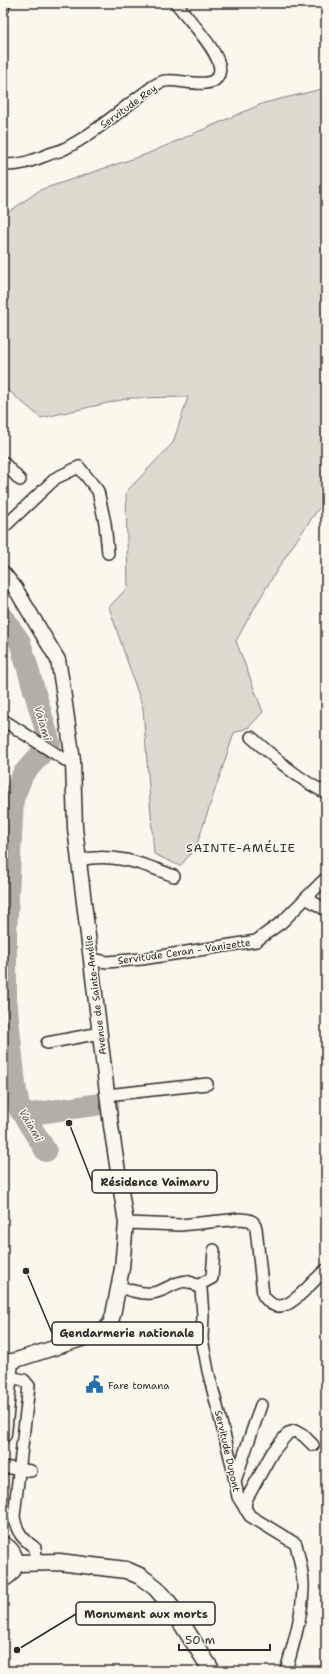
<svg xmlns="http://www.w3.org/2000/svg" width="329" height="1674" font-family="'Shantell Sans',sans-serif">
<rect width="100%" height="100%" fill="#fbf7ec"/>
<filter id="ink" filterUnits="userSpaceOnUse"><feTurbulence type="fractalNoise" baseFrequency=".025" numOctaves="2"/><feDisplacementMap in="SourceGraphic" scale="8" xChannelSelector="R" yChannelSelector="G"/><feConvolveMatrix kernelMatrix="1 2 1 2 8 2 1 2 1" color-interpolation-filters="sRGB"/></filter>
<g filter="url(#ink)">
<path fill="#dddad0" stroke="#84827e" d="M 326,88 L 326,499 C 292,544 263,591 236,641 L 263,712 L 249,727 L 234,733 L 196,847 L 180,866 L 154,854 L 143,708 L 109,607 L 128,587 L 126,492 L 173,443 L 188,397 L 130,398 L 41,418 L 3,386 L 3,216 L 40,190 L 147,154 L 264,103 Z"/>
<g fill="none" stroke-linecap="round" stroke-linejoin="round">
<g stroke="#b1afa7" stroke-width="22">
<polyline points="3,618 20,642 50,744 23,774 13,799 6,933 6,1000 15,1084 19,1108 46,1151"/>
<polyline points="24,1115 108,1103"/>
</g>
<defs>
<g id="minor">
<polyline points="3,9 5,3"/>
<path d="M 3,164 C 18,167 34,160 47,155 C 53,152 59,152 64,149 C 94,134 120,110 147,91 C 152,87 158,82 165,81 C 179,78 213,92 219,74 C 226,57 186,17 176,3"/>
<polyline points="3,462 20,480"/>
<polyline points="3,528 56,478 79,467 98,491 105,523 108,553"/>
<polyline points="3,720 73,765"/>
<path d="M 251,737 C 275,758 298,779 326,793"/>
<path d="M 80,860 C 114,852 143,864 174,876"/>
<polyline points="306,898 326,910"/>
<polyline points="91,959 107,962 142,959 256,941 282,922 326,878"/>
<polyline points="47,1043 100,1033"/>
<polyline points="107,1095 207,1084"/>
<path d="M 126,1223 L 180,1225 L 240,1219 L 249,1220 L 253,1222 L 256,1228 L 263,1295 C 283,1326 308,1283 326,1270"/>
<path d="M 118,1286 C 129,1290 140,1294 152,1293 C 171,1291 181,1271 201,1289 L 203,1315 L 202,1339 L 208,1371 L 232,1465 L 238,1497 L 250,1516 L 296,1544 C 299,1558 304,1574 303,1589 C 302,1617 293,1645 286,1671"/>
<polyline points="197,1286 212,1278 214,1250"/>
<path d="M 9,1377 L 24,1380 L 29,1386 L 14,1516 C 16,1532 23,1539 35,1548 L 37,1562"/>
<polyline points="3,1467 31,1471"/>
<polyline points="236,1478 261,1405"/>
<polyline points="245,1509 246,1500 272,1453 288,1433 295,1431 304,1436 313,1445"/>
</g>
<polyline id="tertiary" points="3,573 15,588 58,660 62,683 73,761 75,828 111,1126 126,1223 122,1268 113,1315 110,1324 104,1330 88,1337 10,1362"/>
<g id="secondary">
<polyline points="3,1434 10,1362"/>
<polyline points="15,1563 59,1562 126,1570 140,1576 156,1588 168,1602 212,1671"/>
</g>
<path id="primary" d="M 3,1545 C 18,1553 18,1571 3,1578"/>
</defs>
<use href="#minor" stroke="#2b2b2b" stroke-width="14"/>
<use href="#tertiary" stroke="#2b2b2b" stroke-width="17"/>
<use href="#secondary" stroke="#2b2b2b" stroke-width="19"/>
<use href="#primary" stroke="#2b2b2b" stroke-width="20"/>
<use href="#minor" stroke="#fbf7ec" stroke-width="11"/>
<use href="#tertiary" stroke="#fbf7ec" stroke-width="14"/>
<use href="#secondary" stroke="#fbf7ec" stroke-width="16"/>
<use href="#primary" stroke="#fbf7ec" stroke-width="17"/>
</g>
</g>
<defs>
<symbol id="civic-bare" viewBox="-9 -9 18 18"><path d="M-.6-6.5H3V-4.5H.6V-3L4-1V1h2V6H-6V1h2V-1L-.6-3ZM-1.2 2.5V6h2.4V2.5Z" fill="#1f6fb2" stroke="#fbf7ec" stroke-width="2.5" paint-order="stroke"/></symbol>
</defs>
<g fill-rule="evenodd">
<use href="#civic-bare" x="82" y="1372" width="25" height="25"/>
</g>
<g text-anchor="middle" stroke-width="3" stroke-linejoin="round" paint-order="stroke">
<g font-size="10" fill="#2b2b2b" stroke="#fbf7ec">
<text transform="translate(128 106) rotate(-36)" y="4">Servitude Rey</text>
<text transform="translate(184 951) rotate(-8)" y="4">Servitude Ceran - Vanizette</text>
<text transform="translate(95 995) rotate(-97)" y="4">Avenue de Sainte-Amélie</text>
<text transform="translate(228 1451) rotate(77)" y="4">Servitude Dupont</text>
</g>
<g font-size="10" fill="#2b2b2b" stroke="#fbf7ec" text-anchor="start">
<text x="108" y="1389">Fare tomana</text>
</g>
<g font-size="11" font-style="italic" fill="#5a5956" stroke="#fbf7ec">
<text transform="translate(43 723) rotate(74)" y="4">Vaiami</text>
<text transform="translate(31 1125) rotate(60)" y="4">Vaiami</text>
</g>
<g font-size="12" letter-spacing="1" fill="#2b2b2b" stroke="#fbf7ec">
<text x="241" y="852">SAINTE-AMÉLIE</text>
</g>
</g>
<path fill="none" stroke="#2b2b2b" stroke-width="1.5" d="M69 1123L92 1182M26 1271L52 1333M17 1650L76 1614"/>
<g fill="#2b2b2b" stroke="#fbf7ec" stroke-width="1.5">
<circle cx="69" cy="1123" r="4"/>
<circle cx="26" cy="1271" r="4"/>
<circle cx="17" cy="1650" r="4"/>
</g>
<g fill="#fbf7ec" stroke="#2b2b2b" stroke-width="1.5">
<rect x="92" y="1170" width="125" height="23" rx="4"/>
<rect x="52" y="1322" width="151" height="23" rx="4"/>
<rect x="76" y="1602" width="139" height="23" rx="4"/>
</g>
<g font-size="11" text-anchor="middle" font-weight="bold" fill="#2b2b2b">
<text x="155" y="1186">Résidence Vaimaru</text>
<text x="127" y="1337">Gendarmerie nationale</text>
<text x="146" y="1618">Monument aux morts</text>
</g>
<rect width="329" height="1674" fill="none" stroke="#fbf7ec" stroke-width="16"/>
<rect x="8" y="8" width="313" height="1658" fill="none" stroke="#2b2b2b" stroke-width="1.5" filter="url(#ink)"/>
<path d="M179 1644v6h91v-6" fill="none" stroke="#2b2b2b" stroke-width="2"/>
<text x="185" y="1644" font-size="12" fill="#2b2b2b" stroke="#fbf7ec" stroke-width="3" paint-order="stroke">50 m</text>
</svg>
